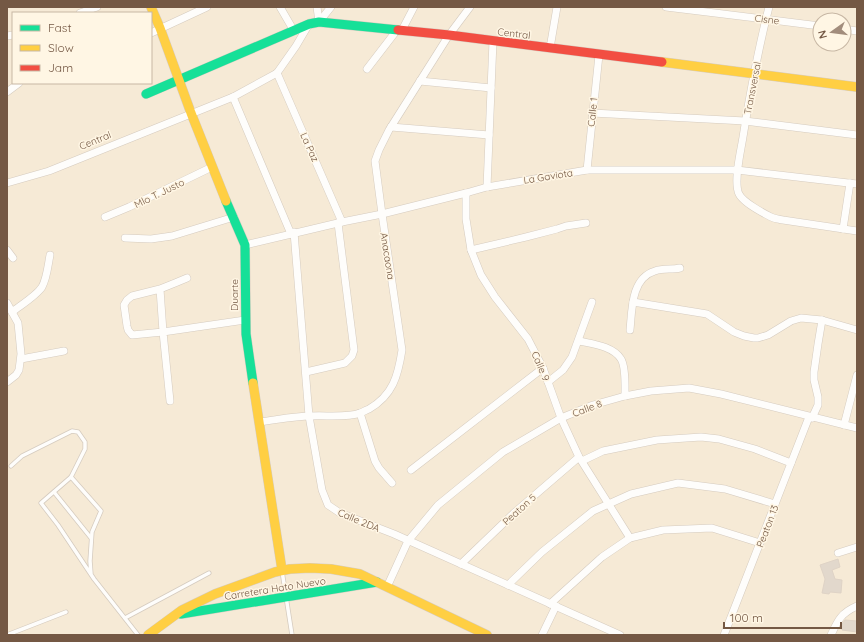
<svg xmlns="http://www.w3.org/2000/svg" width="864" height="642" font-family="Quicksand,sans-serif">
<rect width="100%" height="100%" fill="#f6f0e4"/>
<path fill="#f6ead6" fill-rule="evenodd" d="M 7,7 L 857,7 L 857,635 L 7,635 ZM 13,13 L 151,13 L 151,83 L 13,83 ZM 820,20 L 844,20 L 844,44 L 820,44 Z"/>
<g fill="#e2d8cc" stroke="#dfd3c6">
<polygon points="838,559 840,567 832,570 835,579 842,580 841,593 830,592 829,594 822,593 825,579 820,565"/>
<polygon points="845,620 857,621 857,632 842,630 842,624"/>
</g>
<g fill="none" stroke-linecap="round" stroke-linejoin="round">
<defs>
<g id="lane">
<polyline points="11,466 22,456 72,431 78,432 85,442 85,449 71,477"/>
<polyline points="54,492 91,538"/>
<polyline points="282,571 292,635"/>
<polyline points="91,574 90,561 92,532 101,511 71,477 41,503 58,525 94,579 138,635"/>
<polyline points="125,618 209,573"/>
<polyline points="7,635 66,612"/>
</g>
<g id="street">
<polyline points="280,7 294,31"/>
<polyline points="317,7 319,22"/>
<polyline points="666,7 820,26"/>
<path d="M 769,7 C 758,50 750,93 743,137 C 741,150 733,182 739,194 C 743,202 763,213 771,217 C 775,219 779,219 783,220 L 857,231"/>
<polyline points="80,13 97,7"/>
<polyline points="319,22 331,7"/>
<polyline points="844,29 857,31"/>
<polyline points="402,30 414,7"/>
<polyline points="151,33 207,7"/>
<polyline points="7,36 13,35"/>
<polyline points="550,48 557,7"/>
<polyline points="367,69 397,30"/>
<polyline points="277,73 342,222"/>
<polyline points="420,81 491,88"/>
<polyline points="7,92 19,83"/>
<polyline points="233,97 291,234"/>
<polyline points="592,113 745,121 857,135"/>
<polyline points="391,127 489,135"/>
<polyline points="587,170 599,55"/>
<polyline points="7,183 49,171 233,97 277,73 296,46 309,24"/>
<polyline points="487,187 493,41"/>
<polyline points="466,193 466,219 471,250 481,275 495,297 528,339 543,368 561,418 579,457 630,538"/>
<polyline points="105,217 129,207 212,167"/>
<polyline points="843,229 850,183"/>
<polyline points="294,232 309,416 322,490 328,505 340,513 394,534 620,635"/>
<polyline points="125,238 151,239 172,236 234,217"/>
<polyline points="245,245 342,222 382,214 466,193 487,187 587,170 737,170 857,184"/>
<polyline points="7,250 13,258"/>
<polyline points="471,250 526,237 557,229 566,226 586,223"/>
<polyline points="160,289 163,332 132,335 128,330 127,326 124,305 127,300 132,296 160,289 175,283 187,278"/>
<polyline points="633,302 707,314 734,332 744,336 754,338 758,338 768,335 791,321 801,318 822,320 857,330"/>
<polyline points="7,303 18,323 21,354 19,370 16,375 7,382"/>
<path d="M 12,312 C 21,305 36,296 42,287 C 47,278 48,265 50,255"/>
<path d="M 630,330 C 632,310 631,278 655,271 C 663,268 672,270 680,268"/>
<path d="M 579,341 C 592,344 613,346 621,359 C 626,367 625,386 625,396"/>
<polyline points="21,359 64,351"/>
<polyline points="306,372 345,363 352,356 354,350 338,223"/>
<polyline points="548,382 563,370 572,357 592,302"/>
<polyline points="170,401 163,332 245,320"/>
<polyline points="360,413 375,461 379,468 392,483"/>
<polyline points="812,418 818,405 818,397 814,380 814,372 818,344 822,320"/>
<path d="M 259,422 C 276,420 294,416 311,416 C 325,415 347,418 360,413 C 363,412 366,410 369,409 C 393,395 398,376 402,350 L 382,214 L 375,161 L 379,150 L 389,130 L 449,35 L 470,7"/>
<polyline points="844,425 857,375"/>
<polyline points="582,461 603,451 657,440 701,437 719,439 755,449 791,463"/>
<polyline points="411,470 543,368"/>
<polyline points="838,553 857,547"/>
<polyline points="461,564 514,513 579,457"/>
<polyline points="508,585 542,552 593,511 631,494 678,483 725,489 775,504"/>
<polyline points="387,587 408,541 438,505 503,452 561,418 593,405 625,396 651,391 689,388 721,394 857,428"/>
<polyline points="550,604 602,557 630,538 663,530 712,528 760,543"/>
<polyline points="542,635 556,606"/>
<polyline points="724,635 809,417"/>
<path d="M 831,635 C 838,620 841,613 857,606"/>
</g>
<g id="fast">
<polyline points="146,94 309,24 319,22 398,30"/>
<polyline points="226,201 245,245 246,334 253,383"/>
<polyline points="181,614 377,582"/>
</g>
<g id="slow">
<polyline points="151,7 160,28 191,113 226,201"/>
<polyline points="662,62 857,87"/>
<polyline points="253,383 282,570"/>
<polyline points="148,635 182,610 215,594 275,572 290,569 310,568 331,569 360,574 487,635"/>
</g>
<polyline id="jam" points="398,30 449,35 662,62"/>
</defs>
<use href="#lane" stroke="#d5cbbf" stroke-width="5"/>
<use href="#street" stroke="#d5cbbf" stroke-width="8"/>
<use href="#fast" stroke="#d6ccc1" stroke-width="10"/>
<use href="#slow" stroke="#d6ccc1" stroke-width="10"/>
<use href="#jam" stroke="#d6ccc1" stroke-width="10"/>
<use href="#lane" stroke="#fefdfb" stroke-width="3.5"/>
<use href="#street" stroke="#fefdfb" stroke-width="7"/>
<use href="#fast" stroke="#16e098" stroke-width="9"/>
<use href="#slow" stroke="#ffcf43" stroke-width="9"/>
<use href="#jam" stroke="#f24e42" stroke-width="9"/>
</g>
<g text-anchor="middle" stroke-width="3" stroke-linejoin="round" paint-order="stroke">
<g font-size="10" fill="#745844" stroke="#fff6e4">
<text transform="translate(767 19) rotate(7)" y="4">Cisne</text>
<text transform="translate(514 33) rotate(7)" y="4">Central</text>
<text transform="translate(752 88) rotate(-79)" y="4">Transversal</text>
<text transform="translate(592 112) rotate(-84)" y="4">Calle 1</text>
<text transform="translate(95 140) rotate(-22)" y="4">Central</text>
<text transform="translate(310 147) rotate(66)" y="4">La Paz</text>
<text transform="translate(548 176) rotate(-9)" y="4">La Gaviota</text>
<text transform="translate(159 193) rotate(-26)" y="4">Mlo T. Justo</text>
<text transform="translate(388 256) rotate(81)" y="4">Anacaona</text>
<text transform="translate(234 295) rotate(-90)" y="4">Duarte</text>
<text transform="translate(541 366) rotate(67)" y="4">Calle 9</text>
<text transform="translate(587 408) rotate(-21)" y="4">Calle 8</text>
<text transform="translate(519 509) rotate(-42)" y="4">Peaton 5</text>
<text transform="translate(359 520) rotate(23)" y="4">Calle 2DA</text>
<text transform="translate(767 526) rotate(-69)" y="4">Peaton 13</text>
<text transform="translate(275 588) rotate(-9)" y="4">Carretera Hato Nuevo</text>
</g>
</g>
<rect width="864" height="642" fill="none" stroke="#745844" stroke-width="16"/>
<rect x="12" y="12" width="140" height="72" fill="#fff6e4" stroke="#c7b7a4"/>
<rect x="20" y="25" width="20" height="6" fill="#16e098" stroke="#c7b7a4"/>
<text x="48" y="32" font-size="12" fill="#745844">Fast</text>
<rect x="20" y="45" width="20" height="6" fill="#ffcf43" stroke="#c7b7a4"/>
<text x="48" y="52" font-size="12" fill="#745844">Slow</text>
<rect x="20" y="65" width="20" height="6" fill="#f24e42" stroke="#c7b7a4"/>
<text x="48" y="72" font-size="12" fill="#745844">Jam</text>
<g transform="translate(832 32) rotate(256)"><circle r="19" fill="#fff6e4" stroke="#c7b7a4"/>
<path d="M0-3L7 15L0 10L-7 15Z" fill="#a28d7c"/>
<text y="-6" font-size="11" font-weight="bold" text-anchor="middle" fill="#745844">N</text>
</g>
<path d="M724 622v6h117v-6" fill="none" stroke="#745844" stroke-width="2"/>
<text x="730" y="622" font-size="12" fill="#745844" stroke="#fff6e4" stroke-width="3" paint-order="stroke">100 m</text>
</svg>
